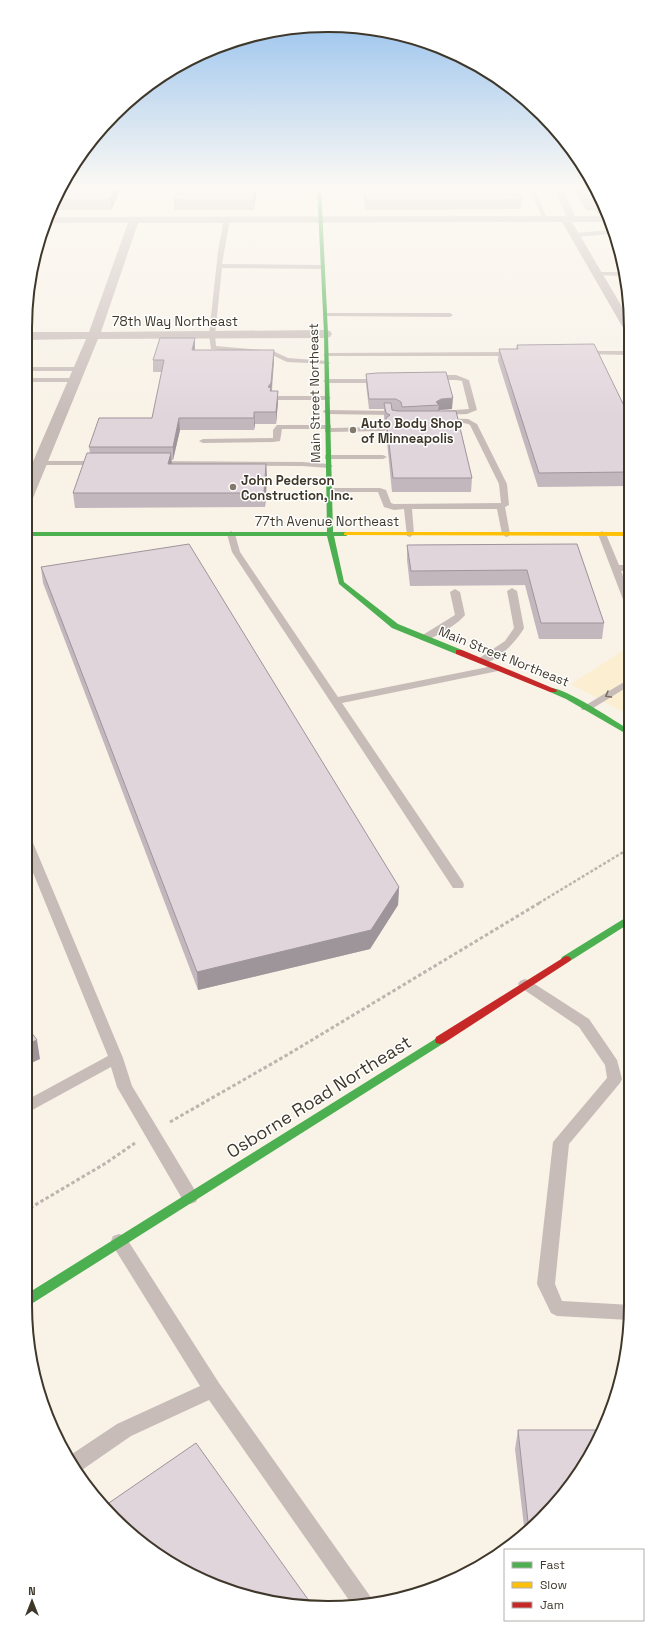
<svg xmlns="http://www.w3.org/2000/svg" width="656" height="1633" font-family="'Space Grotesk',sans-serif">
<rect width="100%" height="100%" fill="#f8f2e7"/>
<polygon fill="#fbeed1" points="629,647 629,715 571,684"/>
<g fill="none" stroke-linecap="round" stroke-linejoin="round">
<polyline stroke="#bcb4af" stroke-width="2.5" stroke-dasharray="3 2" stroke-linecap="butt" points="539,903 630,848"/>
<g stroke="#bcb4af" stroke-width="3" stroke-dasharray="3.5 2.5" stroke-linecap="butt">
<polyline points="170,1122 287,1055 541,902"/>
<polyline points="25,1211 106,1163 135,1143"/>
</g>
<g fill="#c8bcb9" fill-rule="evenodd">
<polygon points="521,186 533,187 548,220 543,219 529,189"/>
<polygon points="277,188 319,188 321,189 319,190 275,190"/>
<polygon points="227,217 230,219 222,264 322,265 325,267 322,269 222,268 215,335 216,346 273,351 288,358 327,361 330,363 329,364 287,362 272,355 211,349 209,335 218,251 224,219"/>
<polygon points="51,219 56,220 39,242 40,234"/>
<polygon points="611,230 611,234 575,237 572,235 575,233"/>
<polygon points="598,272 624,272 625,276 596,275 595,274"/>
<polygon points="325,313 450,313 453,315 450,317 323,316 323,314"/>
<polygon points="582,351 629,351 629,355 580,354 579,353"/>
<polygon points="326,353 515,352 518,354 515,356 324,356 324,354"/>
<polygon points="25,367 79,367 82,369 79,371 25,371"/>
<path d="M 456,375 L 469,380 L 477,410 L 467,414 L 438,415 L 438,411 L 441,411 L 469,409 L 462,381 C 452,378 436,383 429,377 L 432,375 Z"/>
<polygon points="381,376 383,377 383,379 369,383 327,383 323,381 327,379 369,379"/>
<polygon points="25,378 75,378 79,380 75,382 25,382"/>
<polygon points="271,396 327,396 331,398 327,400 274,400 270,398"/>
<polygon points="324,410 395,411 399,413 400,418 396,420 393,420 392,415 327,414 323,412"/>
<path d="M 440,418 L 468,419 L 477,424 L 507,484 L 509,505 L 505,507 L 510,534 L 509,536 L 506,537 L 502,534 L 497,509 L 412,509 L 414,534 L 410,537 L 407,536 L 404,509 L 394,510 L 384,507 L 378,492 L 330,492 L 326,490 L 330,488 L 380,488 L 386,490 L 391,503 L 394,504 L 501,503 L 499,484 L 470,425 C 461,420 447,426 439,420 Z"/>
<polygon points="277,425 331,425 331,428 384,427 388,429 384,431 328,432 325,432 325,429 282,429 280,441 273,442 203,443 199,441 203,439 273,438 273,430"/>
<polygon points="325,455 383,455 387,457 383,459 325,459"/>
<polygon points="37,461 100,461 104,463 100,465 40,465 36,463"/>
<polygon points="153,461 302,462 329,464 333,466 329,468 302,466 156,465 152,463"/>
<polygon points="231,531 235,534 240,552 338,697 498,665 503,668 498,671 342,703 463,882 464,885 463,888 453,888 232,552 227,534"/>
<polygon points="602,531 606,534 619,565 629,565 629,571 621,571 629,591 629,605 624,602 598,534"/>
<path d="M 512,588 L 517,591 L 524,628 C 518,640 493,667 478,663 L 477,661 L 478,659 L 505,641 L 514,628 L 507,591 Z"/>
<path d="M 455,589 L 460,592 L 465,615 C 459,623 431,642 421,640 L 420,638 L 421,636 L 455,615 L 450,592 Z"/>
<polygon points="629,679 629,686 590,710 582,710 581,708"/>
<polygon points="25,834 29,835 31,838 123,1058 132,1086 196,1192 198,1197 196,1202 190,1204 184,1202 117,1087 111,1067 25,1114 25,1101 108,1056 25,853"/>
<polygon points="525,979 530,981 589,1019 617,1060 622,1079 620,1083 569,1144 555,1284 562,1301 631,1305 629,1320 557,1316 551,1313 537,1284 553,1142 607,1078 605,1065 579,1027 520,987 518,984 520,981"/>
<polygon points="119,1234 125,1236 219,1383 370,1596 373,1603 351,1603 209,1400 131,1436 79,1472 77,1472 66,1458 117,1424 200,1386 113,1246 111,1241 113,1236"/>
</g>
<polygon fill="#c8bcb9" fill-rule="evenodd" points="553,186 561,186 575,216 607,216 607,222 572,222 628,317 628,329 624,328 622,326 562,222 138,223 101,332 326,330 330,331 332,334 330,337 326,338 98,339 33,498 30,501 25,503 25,480 86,339 25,340 25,332 89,332 128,223 45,223 47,217 566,216"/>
<g fill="#4caf50" fill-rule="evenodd">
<polygon points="317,186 321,186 328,334 333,532 346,532 349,534 346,536 334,536 344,582 398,624 462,650 462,654 456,654 392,628 339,584 327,536 25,536 25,532 327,532 324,334"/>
<path d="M 550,688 C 563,686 616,722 630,730 L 630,736 L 566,699 L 550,692 L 549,690 Z"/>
<polygon points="630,915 630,923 570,961 562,961 561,959 562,957"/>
<polygon points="440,1036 444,1037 445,1040 444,1043 25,1308 25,1295"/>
</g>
<polygon fill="#ffc107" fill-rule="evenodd" points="346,532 629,532 629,536 344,535 344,533"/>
<g fill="#c62828" fill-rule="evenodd">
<polygon points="456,650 462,650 557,690 556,692 550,692 456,654"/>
<polygon points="566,956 570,957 571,959 570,961 444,1043 440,1044 436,1043 435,1040 436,1037"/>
</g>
</g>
<g fill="#c2b7bd">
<polygon points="61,186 122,186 111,210 50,210"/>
<polygon points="257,186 254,210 174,210 174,200"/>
<polygon points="363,186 516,186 522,200 521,209 365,210"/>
<polygon points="572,186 594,186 600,194 610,229 607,229 603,224 604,215 598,214 595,210 586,210"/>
<polygon points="611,231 614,241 611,236"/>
<polygon points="517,345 629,416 629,486 538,487 498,361 499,349 516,349"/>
<polygon points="195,349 195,350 274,350 274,361 272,391 278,391 278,402 276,424 255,424 254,430 180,430 173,460 171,460 172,464 266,464 267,478 265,507 75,508 73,493 90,453 89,447 152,418 162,372 153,372 153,360"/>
<polygon points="366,374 452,409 440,410 438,411 472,478 471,492 392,492 386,432 386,426 385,426 384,416 384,409 369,409 366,384"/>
<polygon points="577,544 604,623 602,639 539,639 525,585 410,586 407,560 407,545"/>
<polygon points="41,567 399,887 398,905 370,949 198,990 43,583"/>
<polygon points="518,1430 568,1490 528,1533 525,1535 515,1449"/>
</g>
<g fill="#9e959a">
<polygon points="117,186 122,186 111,210 110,200"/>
<polygon points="256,186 257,186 254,210 253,200"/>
<polygon points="195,338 195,349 192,361 192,350"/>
<polygon points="274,350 274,361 271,394 268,387"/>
<polygon points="278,391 278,402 276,424 276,412"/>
<polygon points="453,398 452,409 440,410 438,411 439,405 436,402 441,399"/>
<polygon points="254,412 255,424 254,430"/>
<polygon points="179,418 180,430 173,460 173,447"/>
<polygon points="171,453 172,467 168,464"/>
<polygon points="266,464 267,478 265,507 264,493"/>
<polygon points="399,887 398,905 370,949 198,990 197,972"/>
<polygon points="37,1040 40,1059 25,1066 25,1045"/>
</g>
<g fill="#e1d5dc" stroke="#9e959a">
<polygon points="61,186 117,186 110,200 55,200"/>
<polygon points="179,186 256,186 253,200 174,200"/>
<polygon points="364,186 516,186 522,200 365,200"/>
<polygon points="579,186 594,186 600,194 603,205 599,205 596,200 587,200"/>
<polygon points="160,338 195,338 192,350 274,350 271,383 268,387 271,388 270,391 278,391 276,412 254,412 254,418 179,418 173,447 89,447 99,418 152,418 164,360 153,360"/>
<polygon points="594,344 629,416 629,472 539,473 499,349 518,349 517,345"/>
<polygon points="446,372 453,398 441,399 436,402 439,405 402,407 401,402 396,399 369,399 366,374 377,373"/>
<polygon points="384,403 391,403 392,410 398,411 456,411 472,478 393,478 386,418 390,415 386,413"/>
<polygon points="87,453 171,453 168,464 266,464 264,493 73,493"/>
<polygon points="189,544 399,887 371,930 197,972 41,567"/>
<polygon points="577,544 604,623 541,623 527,570 411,571 407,545"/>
<polygon points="25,1024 37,1040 25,1045"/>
<polygon points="518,1430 600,1430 568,1490 529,1531"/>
<polygon points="196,1443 312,1605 288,1605 231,1592 177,1568 103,1507"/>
</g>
<defs><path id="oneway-chevron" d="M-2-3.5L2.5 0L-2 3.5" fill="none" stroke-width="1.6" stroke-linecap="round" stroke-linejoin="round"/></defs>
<use stroke="#766d63" href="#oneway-chevron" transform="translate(608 695) rotate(150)"/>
<linearGradient id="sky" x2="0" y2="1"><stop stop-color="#92bfed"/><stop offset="0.45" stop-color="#fcf9f4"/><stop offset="1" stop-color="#fcf9f4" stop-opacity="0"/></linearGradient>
<rect width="656" height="415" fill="url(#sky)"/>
<g fill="#80796c" stroke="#fff" stroke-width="1.5">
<circle cx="353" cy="430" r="4"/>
<circle cx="233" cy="487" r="4"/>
</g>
<g text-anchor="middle" stroke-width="3" stroke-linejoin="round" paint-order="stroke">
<g font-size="13" fill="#3f382a" stroke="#fff">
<text x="175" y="326">78th Way Northeast</text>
<text transform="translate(314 393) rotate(-91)" y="5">Main Street Northeast</text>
<text x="327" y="526">77th Avenue Northeast</text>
<text transform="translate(504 656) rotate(22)" y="5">Main Street Northeast</text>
</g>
<g font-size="13" font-weight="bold" fill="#3f382a" stroke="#fff" text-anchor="start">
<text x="361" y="428">Auto Body Shop<tspan x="361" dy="15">of Minneapolis</tspan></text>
<text x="241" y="485">John Pederson<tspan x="241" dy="15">Construction, Inc.</tspan></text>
</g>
<g font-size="18" fill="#3f382a" stroke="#fff">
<text transform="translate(319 1097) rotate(-32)" y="6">Osborne Road Northeast</text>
</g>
</g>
<path d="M0 0H656V1633H0ZM328 32H328A296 296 0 0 1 624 328V1305A296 296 0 0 1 328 1601H328A296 296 0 0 1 32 1305V328A296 296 0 0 1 328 32Z" fill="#fff" fill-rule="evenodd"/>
<path fill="none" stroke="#3f382a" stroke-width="2" d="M328 32H328A296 296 0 0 1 624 328V1305A296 296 0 0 1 328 1601H328A296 296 0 0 1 32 1305V328A296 296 0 0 1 328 32Z"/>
<rect x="504" y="1549" width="140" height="72" fill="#ffffff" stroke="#b2afaa"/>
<rect x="512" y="1562" width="20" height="6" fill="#4caf50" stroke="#b2afaa"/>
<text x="540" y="1569" font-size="12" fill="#3f382a">Fast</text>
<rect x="512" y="1582" width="20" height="6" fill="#ffc107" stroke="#b2afaa"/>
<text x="540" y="1589" font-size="12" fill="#3f382a">Slow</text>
<rect x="512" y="1602" width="20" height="6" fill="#c62828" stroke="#b2afaa"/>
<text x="540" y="1609" font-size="12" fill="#3f382a">Jam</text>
<g transform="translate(32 1601)" stroke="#ffffff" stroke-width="3" paint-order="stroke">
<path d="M0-3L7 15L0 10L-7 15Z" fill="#3f382a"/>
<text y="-6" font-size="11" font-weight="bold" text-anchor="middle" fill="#3f382a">N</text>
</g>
</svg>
